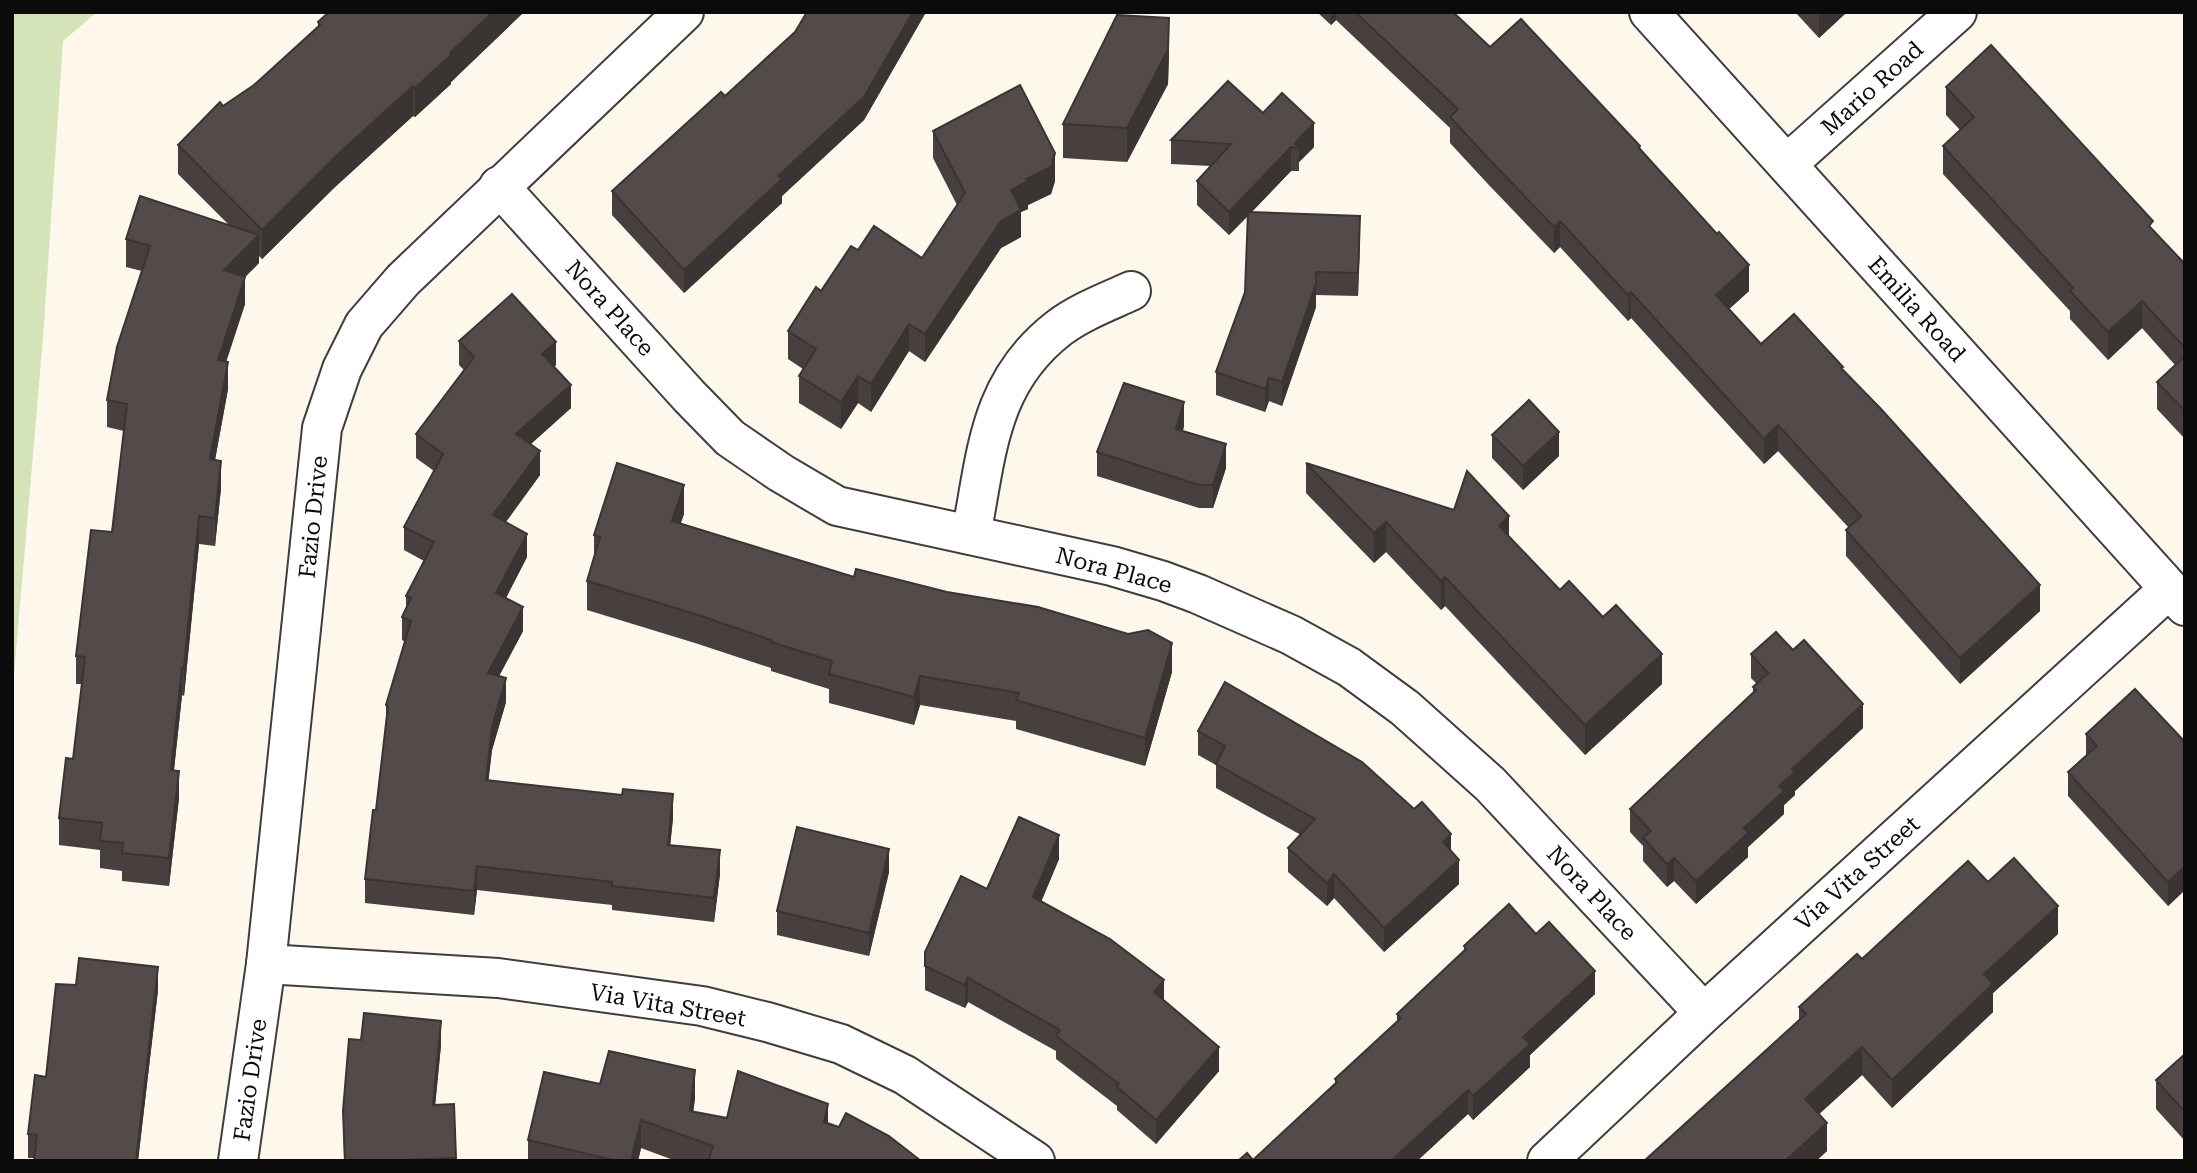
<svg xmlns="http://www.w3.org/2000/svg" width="2197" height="1173" font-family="'Roboto Serif',serif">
<rect width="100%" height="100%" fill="#fdf7ec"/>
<polygon fill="#d5e3b9" points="12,12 97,12 63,41 43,338 12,698"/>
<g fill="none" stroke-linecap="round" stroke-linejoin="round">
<defs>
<g id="street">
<polyline points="1649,12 2185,606"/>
<polyline points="1787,164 1957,12"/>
<polyline points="499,186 689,396 730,438 781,473 837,506 1112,566 1163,581 1198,594 1291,635 1349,667 1405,708 1490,784 1704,1013"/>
<path d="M 971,535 C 987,454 988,383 1059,328 C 1080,312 1107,302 1131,291"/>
<polyline points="266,964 498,978 702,1006 767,1022 841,1044 905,1075 1035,1161"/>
<polyline points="238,1161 266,964 322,428 342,369 364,325 403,280 684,12"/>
<polyline points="1547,1161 1704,1013 2169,589"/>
</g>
</defs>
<use href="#street" stroke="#3e3e3e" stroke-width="42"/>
<use href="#street" stroke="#fff" stroke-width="38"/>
</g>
<g fill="#47403f">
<polygon points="329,12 524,12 451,82 451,84 415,117 413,116 335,187 262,259 259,256 259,263 245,277 245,304 226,361 228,389 215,460 221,488 215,546 199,544 184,696 182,695 174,770 179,798 169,886 122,881 122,871 100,868 100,850 59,845 59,818 73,759 82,684 76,684 76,656 112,532 124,431 107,427 107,400 142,271 126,267 126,239 229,225 178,174 178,145 223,106 254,85 318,27 318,22"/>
<polygon points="807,12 926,12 864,120 782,196 782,203 684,293 612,215 612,191 725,96 795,32"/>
<polygon points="1317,12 1453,12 1490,47 1640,149 1749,291 1729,309 1761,344 1843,370 2040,611 1960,684 1846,556 1846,530 1849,528 1778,451 1764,464 1631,318 1628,321 1560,247 1554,253 1487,183 1450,143 1450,128 1336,20 1331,25"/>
<polygon points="1795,12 1847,12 1819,38"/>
<polygon points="1169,51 1168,84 1127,162 1063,158 1063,124"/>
<polygon points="1946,87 2153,230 2185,264 2185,439 2157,409 2157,382 2175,365 2142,328 2108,360 2070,319 2070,311 1943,174 1943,146 1960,130 1946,115"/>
<polygon points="1263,113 1314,147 1299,162 1299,171 1291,171 1252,212 1360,239 1358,296 1316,295 1316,307 1282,406 1269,401 1265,412 1216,395 1216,372 1245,292 1248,216 1229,235 1197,205 1197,181 1211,166 1171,164 1171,140"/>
<polygon points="933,131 1055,181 1051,194 1028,205 1028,209 1021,212 1021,237 1001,248 925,362 909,351 871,412 858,403 841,429 799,403 799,376 803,369 788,359 788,331 821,291 858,250 922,258 957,205 933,158"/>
<polygon points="459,341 556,365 554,367 571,408 531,444 540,475 506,522 527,557 506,598 523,631 499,676 506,702 492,750 488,780 673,818 670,845 720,874 714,922 612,910 612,905 477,890 474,915 365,903 365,879 376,810 386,728 386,705 405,642 402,640 402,617 406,609 406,596 424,561 404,550 404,527 434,471 416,458 416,434 464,370 459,365"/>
<polygon points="1184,426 1183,431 1226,468 1213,508 1199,508 1097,476 1097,452"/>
<polygon points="1492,435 1559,456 1523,490 1492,458"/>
<polygon points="1306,463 1509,536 1560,590 1662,684 1585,755 1445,606 1441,610 1386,552 1374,563 1306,493"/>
<polygon points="684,514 680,524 1172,672 1145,766 1016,729 1016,721 920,705 914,725 829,703 829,689 771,671 771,668 695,643 587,610 587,581 594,557 594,535"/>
<polygon points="1751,654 1863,728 1795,791 1795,795 1784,805 1784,814 1748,847 1748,857 1696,904 1674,881 1667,887 1643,861 1643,846 1630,832 1630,809 1753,693 1753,687 1757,684 1751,678"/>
<polygon points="1198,731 1414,809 1451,852 1459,884 1384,952 1334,898 1327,906 1288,872 1288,848 1301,835 1216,788 1216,765 1198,755"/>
<polygon points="2086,734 2185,742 2185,890 2168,906 2068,796 2068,772 2086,756"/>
<polygon points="1059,859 1041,902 1164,1000 1219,1071 1156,1144 1117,1110 1117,1106 1056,1059 1056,1051 968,1002 965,1008 925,990 925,952 987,889"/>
<polygon points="889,872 869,956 777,935 777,911"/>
<polygon points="1988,882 2058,934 1993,993 1993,1012 1892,1108 1862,1075 1819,1114 1827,1151 1816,1161 1644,1161 1799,1020 1799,1007 1862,959"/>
<polygon points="1464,946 1595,994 1530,1055 1530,1067 1473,1120 1468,1114 1417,1161 1238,1161 1253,1160 1335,1085 1335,1079 1397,1022 1397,1014 1464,952"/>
<polygon points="158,990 138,1161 34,1161 34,1158 28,1158 28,1134 46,1077"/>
<polygon points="361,1040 441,1045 435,1105 454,1104 456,1161 344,1161 343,1111"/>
<polygon points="2185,1054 2185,1141 2156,1109 2156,1080"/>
<polygon points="600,1084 695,1098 693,1112 727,1118 828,1124 921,1161 676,1161 641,1148 638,1161 528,1161 528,1140"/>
</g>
<g fill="#3a3433">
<polygon points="493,12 524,12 451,82 451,84 415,117 415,88"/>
<polygon points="913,12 926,12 864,120 782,196 782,203 684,293 684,270 778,176"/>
<polygon points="1331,12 1336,12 1336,20 1331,25"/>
<polygon points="1821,12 1847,12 1819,38 1819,15"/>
<polygon points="1169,18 1169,51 1168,84 1127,162 1127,128"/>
<polygon points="413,86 413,116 335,187 262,259 262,230 335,157"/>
<polygon points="1314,123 1314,147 1299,162 1299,148 1295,143"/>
<polygon points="1291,147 1291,171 1229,235 1229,212"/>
<polygon points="1055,153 1055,181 1051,194 1028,205 1028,209 1021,212 1021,237 1001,248 925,362 925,334 1011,190 1026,179"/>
<polygon points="1360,216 1360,239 1358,296 1358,273"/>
<polygon points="1560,221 1560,247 1554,253 1554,227"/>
<polygon points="259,235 259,263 224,298 224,270"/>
<polygon points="1749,265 1749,291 1716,321 1716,295"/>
<polygon points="1316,272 1316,307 1282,406 1282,382"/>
<polygon points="245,277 245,304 218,387 218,360"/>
<polygon points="1631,292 1631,318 1628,321 1628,295"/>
<polygon points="2142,301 2142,328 2108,360 2108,332"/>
<polygon points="909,324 909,351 871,412 871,384"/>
<polygon points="556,342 556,365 542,378 542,354"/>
<polygon points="228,362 228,389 210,487 210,459"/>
<polygon points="858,376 858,403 841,429 841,402"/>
<polygon points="1269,378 1269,401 1265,412 1265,389"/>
<polygon points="571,385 571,408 516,457 516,434"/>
<polygon points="1184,402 1184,426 1176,452 1176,429"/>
<polygon points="1778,425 1778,451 1764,464 1764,439"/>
<polygon points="1559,432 1559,456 1523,490 1523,466"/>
<polygon points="1226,444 1226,468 1213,508 1213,485"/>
<polygon points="540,451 540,475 493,539 493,515"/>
<polygon points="221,461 221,488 215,546 215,518"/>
<polygon points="684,485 684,514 672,550 672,521"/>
<polygon points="199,516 199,544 184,696 184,668"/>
<polygon points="1509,516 1509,546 1499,526"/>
<polygon points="1386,522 1386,552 1374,563 1374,533"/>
<polygon points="527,534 527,557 496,617 496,593"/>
<polygon points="1445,577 1445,606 1441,610 1441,581"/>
<polygon points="2040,585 2040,611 1960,684 1960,658"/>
<polygon points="523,607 523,631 488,697 488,673"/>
<polygon points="1172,643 1172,672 1145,766 1145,738"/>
<polygon points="1662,654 1662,684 1585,755 1585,725"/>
<polygon points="182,668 182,695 171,797 171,770"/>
<polygon points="920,676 920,705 914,725 914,697"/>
<polygon points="506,678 506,702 492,750 486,803 486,780 492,727"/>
<polygon points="1863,704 1863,728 1795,791 1795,795 1784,805 1784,814 1748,847 1748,857 1696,904 1696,881 1744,828 1792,769"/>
<polygon points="179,771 179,798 169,886 169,858"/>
<polygon points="673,794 673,818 668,868 668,845"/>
<polygon points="1451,834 1451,858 1443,842"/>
<polygon points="1059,835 1059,859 1033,921 1033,897"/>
<polygon points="889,849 889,872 869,956 869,933"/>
<polygon points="720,850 720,874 714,922 714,898"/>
<polygon points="1674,858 1674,881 1667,887 1667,864"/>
<polygon points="1459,860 1459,884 1384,952 1384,928"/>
<polygon points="477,866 477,890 474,915 474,891"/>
<polygon points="2185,866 2185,890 2168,906 2168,882"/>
<polygon points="1334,874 1334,898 1327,906 1327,883"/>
<polygon points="2058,906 2058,934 1993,993 1993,1012 1892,1108 1892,1080 1984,974"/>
<polygon points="158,967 158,990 138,1161 136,1161"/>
<polygon points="1595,971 1595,994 1530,1055 1530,1067 1473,1120 1473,1096 1523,1037"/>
<polygon points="968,978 968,1002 965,1008 965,985"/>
<polygon points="1164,980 1164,1004 1154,992"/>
<polygon points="441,1021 441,1045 433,1128 433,1105"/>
<polygon points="1219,1047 1219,1071 1156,1144 1156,1120"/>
<polygon points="1862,1047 1862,1075 1805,1127 1805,1099"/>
<polygon points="695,1070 695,1098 690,1140 690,1111"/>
<polygon points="1468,1090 1468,1114 1417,1161 1391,1161"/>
<polygon points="828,1104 828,1132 824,1122"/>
<polygon points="641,1120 641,1148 638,1161 631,1161"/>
<polygon points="1827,1123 1827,1151 1816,1161 1785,1161"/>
</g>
<g fill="#534b49" stroke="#3a3433" stroke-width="2">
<polygon points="329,12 493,12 450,53 451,55 415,88 413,86 335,157 262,230 178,145 220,102 223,106 254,85 320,25 318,22"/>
<polygon points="807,12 913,12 864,97 778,176 782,179 684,270 612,191 721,92 725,96 795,32"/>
<polygon points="1355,12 1453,12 1490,47 1521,19 1640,146 1639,148 1717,234 1719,232 1749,265 1716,295 1761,344 1794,314 1843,367 1841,368 1881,409 2040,585 1960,658 1846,530 1861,516 1778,425 1764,439 1631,292 1628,295 1560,221 1554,227 1487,157 1450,117 1458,109"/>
<polygon points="1117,15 1169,18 1168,50 1127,128 1063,124"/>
<polygon points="1991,45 2153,221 2149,226 2185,264 2185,348 2142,301 2108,332 2070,291 2073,288 1943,146 1974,117 1946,87"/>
<polygon points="1228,81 1263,113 1282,93 1314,123 1295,143 1299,148 1291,147 1229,212 1197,181 1231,144 1171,140"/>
<polygon points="1020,85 1055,153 1051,167 1026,179 1028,181 1011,190 1021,210 1001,221 925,334 909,324 871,384 858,376 841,402 799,376 816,349 788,331 816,287 821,291 851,246 858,250 874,226 922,258 965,193 933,131"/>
<polygon points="140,196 259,235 224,270 245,277 218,360 228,362 210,459 221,461 215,518 199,516 184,668 182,668 171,770 179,771 169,858 122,853 123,843 100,841 102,823 59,818 66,758 73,759 85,657 76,656 91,530 112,532 127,404 107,400 117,347 150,246 126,239"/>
<polygon points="1248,212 1360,216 1358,273 1316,272 1316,284 1282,382 1269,378 1265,389 1216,372 1245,292"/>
<polygon points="512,294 556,342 542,354 571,385 516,434 540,451 493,515 527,534 496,593 523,607 488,673 506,678 492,727 486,780 622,795 623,789 673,794 668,845 720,850 714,898 612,886 612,882 477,866 474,891 365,879 373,810 376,810 388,706 386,705 411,621 402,617 411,598 406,596 434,542 404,527 443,454 416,434 474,357 459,341"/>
<polygon points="2185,356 2185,411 2157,382"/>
<polygon points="1124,383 1184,402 1176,429 1226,444 1213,485 1199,485 1097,452"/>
<polygon points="1529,400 1559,432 1523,466 1492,435"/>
<polygon points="617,463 684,485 672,521 854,577 856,569 947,592 1038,607 1128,634 1148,630 1172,643 1145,738 1016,700 1019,693 920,676 914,697 829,674 832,661 771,642 771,640 695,614 587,581 600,537 594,535"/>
<polygon points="1306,463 1454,510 1467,471 1509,516 1499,526 1560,590 1569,581 1603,617 1616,605 1662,654 1585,725 1445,577 1441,581 1386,522 1374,533"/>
<polygon points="1776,632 1793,650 1804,640 1863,704 1792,769 1795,772 1779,786 1784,791 1744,828 1748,833 1696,881 1674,858 1667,864 1643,838 1651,831 1630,809 1756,690 1753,687 1768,673 1751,654"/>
<polygon points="1225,682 1362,762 1414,809 1422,802 1451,834 1443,842 1459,860 1384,928 1334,874 1327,883 1288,848 1315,819 1216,764 1225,746 1198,731"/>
<polygon points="2135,689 2185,742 2185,866 2168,882 2068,772 2097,746 2086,734"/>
<polygon points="1019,817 1059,835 1033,897 1110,939 1164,980 1154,992 1219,1047 1156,1120 1117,1087 1119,1084 1056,1036 1060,1030 968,978 965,985 925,966 925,952 961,876 987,889"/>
<polygon points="797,827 889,849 869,933 777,911"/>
<polygon points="2014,858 2058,906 1984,974 1993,984 1892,1080 1862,1047 1805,1099 1827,1123 1785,1161 1644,1161 1806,1014 1799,1007 1857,954 1862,959 1968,861 1988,882"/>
<polygon points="1509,904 1536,934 1549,922 1595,971 1523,1037 1530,1044 1473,1096 1468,1090 1391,1161 1238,1161 1247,1153 1253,1160 1337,1082 1335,1079 1401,1018 1397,1014 1466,949 1464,946"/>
<polygon points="79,958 158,967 136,1161 34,1161 37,1135 28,1134 35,1075 46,1077 56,984 76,985"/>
<polygon points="364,1013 441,1021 433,1105 454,1104 456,1158 406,1160 407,1161 345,1161 343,1111 349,1039 361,1040"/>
<polygon points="609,1051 695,1070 690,1111 727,1118 738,1071 828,1104 824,1122 839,1127 846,1113 889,1136 921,1161 708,1161 713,1146 641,1120 631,1161 617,1161 528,1140 544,1072 600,1084"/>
<polygon points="2185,1054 2185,1112 2156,1080"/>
</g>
<g text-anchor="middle" stroke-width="7" stroke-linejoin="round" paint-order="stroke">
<g font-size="23" fill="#0b0b0b" stroke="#fff">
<text transform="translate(1872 88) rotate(-42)" y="8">Mario Road</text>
<text transform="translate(610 308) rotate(48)" y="8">Nora Place</text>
<text transform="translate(1917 309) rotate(48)" y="8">Emilia Road</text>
<text transform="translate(313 517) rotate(-84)" y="8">Fazio Drive</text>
<text transform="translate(1114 570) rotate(15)" y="8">Nora Place</text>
<text transform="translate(1857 873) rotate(-42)" y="8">Via Vita Street</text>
<text transform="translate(1592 893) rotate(47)" y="8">Nora Place</text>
<text transform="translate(668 1005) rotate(10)" y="8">Via Vita Street</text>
<text transform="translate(250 1080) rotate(-82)" y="8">Fazio Drive</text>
</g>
</g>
<rect width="2197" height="1173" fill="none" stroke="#0b0b0b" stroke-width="28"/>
</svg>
